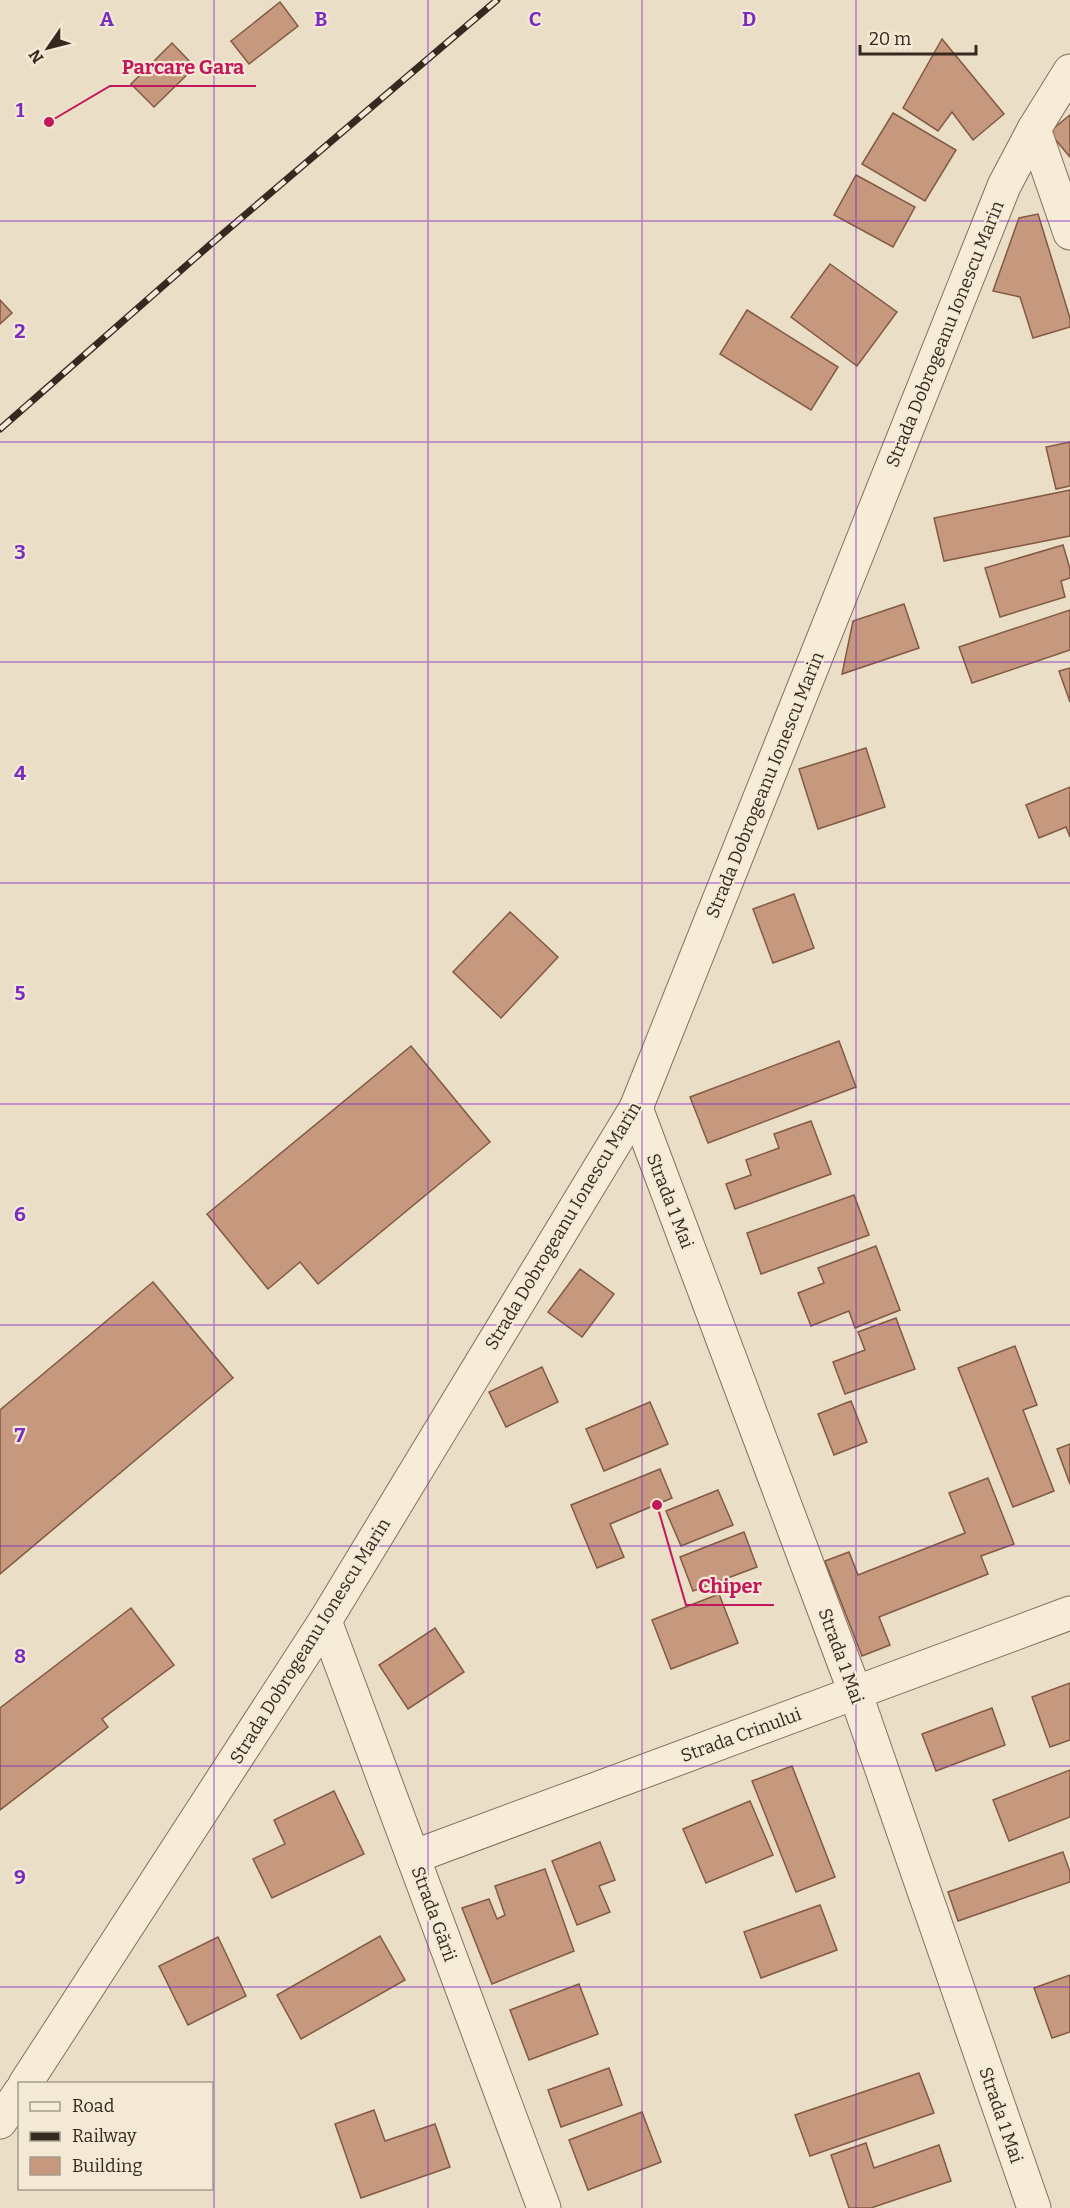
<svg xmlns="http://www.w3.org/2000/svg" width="1070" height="2208" font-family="Bitter,serif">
<rect width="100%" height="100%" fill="#ebdec6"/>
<g fill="#c6987e" stroke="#825a44" stroke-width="1.5">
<polygon points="280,2 298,26 249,64 231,41"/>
<polygon points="942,39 1004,114 973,140 952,112 938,131 903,108"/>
<polygon points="172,43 195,67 154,107 131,84"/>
<polygon points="893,113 956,150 925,201 862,164"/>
<polygon points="1070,115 1070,157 1049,132"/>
<polygon points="856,175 915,207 893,247 834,215"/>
<polygon points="1038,214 1070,318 1070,327 1033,338 1020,297 993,291 1019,218"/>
<polygon points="830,264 897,312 857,366 791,317"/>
<polygon points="0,300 12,313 0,324"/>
<polygon points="747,310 838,367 811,410 720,354"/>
<polygon points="1070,442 1070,486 1056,489 1046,447"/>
<polygon points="1070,490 1070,536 944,561 934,518"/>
<polygon points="1063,545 1070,569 1070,578 1061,581 1065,597 1000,617 985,568"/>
<polygon points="904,604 919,648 842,674 853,621"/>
<polygon points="1070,610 1070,650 972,683 959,647"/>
<polygon points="1070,668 1070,702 1059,671"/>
<polygon points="866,748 885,807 818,829 799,769"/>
<polygon points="1070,787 1070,837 1066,827 1039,838 1026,805"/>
<polygon points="794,894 814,948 773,963 753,909"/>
<polygon points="510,912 558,957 501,1018 453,972"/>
<polygon points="839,1041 856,1087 708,1143 690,1097"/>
<polygon points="411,1046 490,1142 318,1284 300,1262 268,1289 207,1214"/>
<polygon points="811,1121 831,1174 735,1209 726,1184 751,1175 746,1160 779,1148 774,1134"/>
<polygon points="854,1195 869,1235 761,1274 747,1233"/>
<polygon points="876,1246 900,1310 855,1328 849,1311 811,1326 798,1293 824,1283 818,1268"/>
<polygon points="580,1269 614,1294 582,1337 548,1312"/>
<polygon points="153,1282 233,1378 0,1574 0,1410"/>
<polygon points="896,1318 915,1369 845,1394 833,1362 865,1350 858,1332"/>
<polygon points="1015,1346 1037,1405 1023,1410 1054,1491 1013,1507 958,1368"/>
<polygon points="542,1367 558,1402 506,1427 489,1392"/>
<polygon points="851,1401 867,1442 834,1455 818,1414"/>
<polygon points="650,1402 668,1444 604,1471 586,1429"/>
<polygon points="1070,1444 1070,1484 1057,1449"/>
<polygon points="660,1469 672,1498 610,1524 624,1557 597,1568 571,1505"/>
<polygon points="988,1478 1014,1544 981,1556 988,1574 879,1617 890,1645 862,1656 825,1561 849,1552 858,1575 965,1533 949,1493"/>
<polygon points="718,1490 733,1525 681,1546 666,1511"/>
<polygon points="744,1532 757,1567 693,1591 680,1557"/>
<polygon points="719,1594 738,1643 671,1669 652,1620"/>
<polygon points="131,1608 174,1665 102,1719 108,1727 0,1810 0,1708"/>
<polygon points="435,1628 464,1672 408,1709 379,1665"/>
<polygon points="1070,1683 1070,1740 1050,1747 1032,1697"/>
<polygon points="992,1708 1005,1745 936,1771 922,1734"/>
<polygon points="792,1766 835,1877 796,1892 752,1781"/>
<polygon points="1070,1770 1070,1817 1009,1841 993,1800"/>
<polygon points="334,1791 364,1854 272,1898 253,1859 285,1844 274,1820"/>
<polygon points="750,1801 773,1855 706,1883 683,1829"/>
<polygon points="600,1842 615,1880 599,1886 610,1912 577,1925 552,1861"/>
<polygon points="1063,1852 1070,1872 1070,1882 958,1921 948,1892"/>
<polygon points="545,1869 574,1951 492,1984 462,1908 489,1899 497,1919 505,1915 495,1886"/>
<polygon points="820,1905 837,1950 761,1978 744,1932"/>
<polygon points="380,1936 405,1980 301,2039 277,1995"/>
<polygon points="218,1937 246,1996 188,2025 159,1966"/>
<polygon points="1070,1975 1070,2032 1052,2038 1034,1988"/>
<polygon points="579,1984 598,2034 529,2060 510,2010"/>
<polygon points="609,2068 622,2105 561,2127 548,2090"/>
<polygon points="919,2073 934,2113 810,2156 795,2115"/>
<polygon points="374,2110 385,2141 435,2124 450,2167 361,2198 335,2124"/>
<polygon points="642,2112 661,2162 588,2190 569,2140"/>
<polygon points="866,2143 874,2168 939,2145 951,2181 871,2208 849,2208 831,2155"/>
</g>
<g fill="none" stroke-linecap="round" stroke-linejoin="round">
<defs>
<g id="minor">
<polyline points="1034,129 1070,233"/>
<polyline points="636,1108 855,1692 1034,2208"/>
<polyline points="325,1621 544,2208"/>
<polyline points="413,1857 1070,1613"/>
<polyline points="25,2084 325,1621 636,1108 1004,186 1034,129 1070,71"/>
<polyline points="0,2122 20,2092"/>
</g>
</defs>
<use href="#minor" stroke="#85705d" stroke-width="35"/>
<use href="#minor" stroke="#f6ecd8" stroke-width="33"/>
<defs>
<polyline id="rail" points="0,429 212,243 497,0"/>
</defs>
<use href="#rail" stroke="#362920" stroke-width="7"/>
<use href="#rail" stroke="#f3e9d5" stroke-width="4.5" stroke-dasharray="14" stroke-linecap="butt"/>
</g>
<path fill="none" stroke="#7b2cbf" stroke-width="1.5" stroke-opacity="0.55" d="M 214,0 L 214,2208M 428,0 L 428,2208M 642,0 L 642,2208M 856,0 L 856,2208M 0,221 L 1070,221M 0,442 L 1070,442M 0,662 L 1070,662M 0,883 L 1070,883M 0,1104 L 1070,1104M 0,1325 L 1070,1325M 0,1546 L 1070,1546M 0,1766 L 1070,1766M 0,1987 L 1070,1987"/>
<g text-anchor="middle" stroke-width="4.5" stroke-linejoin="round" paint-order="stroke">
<g font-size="18" fill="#362920" stroke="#f3e9d5">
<text transform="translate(945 334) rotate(-68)" y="6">Strada Dobrogeanu Ionescu Marin</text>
<text transform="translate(765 785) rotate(-68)" y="6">Strada Dobrogeanu Ionescu Marin</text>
<text transform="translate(670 1201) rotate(69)" y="6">Strada 1 Mai</text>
<text transform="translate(563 1226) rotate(-59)" y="6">Strada Dobrogeanu Ionescu Marin</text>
<text transform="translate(310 1641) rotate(-58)" y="6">Strada Dobrogeanu Ionescu Marin</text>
<text transform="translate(841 1656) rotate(70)" y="6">Strada 1 Mai</text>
<text transform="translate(741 1735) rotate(-20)" y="6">Strada Crinului</text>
<text transform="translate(434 1914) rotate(70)" y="6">Strada Gării</text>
<text transform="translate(1001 2115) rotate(71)" y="6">Strada 1 Mai</text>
</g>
</g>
<g font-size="20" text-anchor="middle" font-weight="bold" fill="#7b2cbf" stroke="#f3e9d5" stroke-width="4.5" stroke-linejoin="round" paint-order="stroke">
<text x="107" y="26">A</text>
<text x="321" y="26">B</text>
<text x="535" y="26">C</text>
<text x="749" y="26">D</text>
<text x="20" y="117">1</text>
<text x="20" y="338">2</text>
<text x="20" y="559">3</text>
<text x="20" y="780">4</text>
<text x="20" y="1000">5</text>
<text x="20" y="1221">6</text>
<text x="20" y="1442">7</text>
<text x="20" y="1663">8</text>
<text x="20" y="1884">9</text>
</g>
<path fill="none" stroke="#c2185b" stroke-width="2" d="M49 122L110 86H256M657 1505L686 1605H774"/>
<g fill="#c2185b" stroke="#f3e9d5" stroke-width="2">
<circle cx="49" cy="122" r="6"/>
<circle cx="657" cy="1505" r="6"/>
</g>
<g font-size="20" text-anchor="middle" font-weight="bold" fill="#c2185b" stroke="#f3e9d5" stroke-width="4.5" stroke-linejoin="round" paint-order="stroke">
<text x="183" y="74">Parcare Gara</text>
<text x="730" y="1593">Chiper</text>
</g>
<rect x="18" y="2082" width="195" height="108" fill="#f3e9d5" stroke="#a79c8d" stroke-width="1.5"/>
<rect x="30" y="2102" width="30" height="9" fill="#f6ecd8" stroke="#a79c8d" stroke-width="1.5"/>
<text x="72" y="2112" font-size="18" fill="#362920">Road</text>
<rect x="30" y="2132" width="30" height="9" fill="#362920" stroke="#a79c8d" stroke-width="1.5"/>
<text x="72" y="2142" font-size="18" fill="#362920">Railway</text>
<rect x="30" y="2157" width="30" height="18" fill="#c6987e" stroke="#a79c8d" stroke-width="1.5"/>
<text x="72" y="2172" font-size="18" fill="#362920">Building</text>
<g transform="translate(48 48) rotate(235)" stroke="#f3e9d5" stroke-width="4.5" paint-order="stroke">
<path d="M0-4.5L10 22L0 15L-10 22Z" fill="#362920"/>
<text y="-9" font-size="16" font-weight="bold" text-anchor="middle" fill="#362920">N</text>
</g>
<path d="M860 45v9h116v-9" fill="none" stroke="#362920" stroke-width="3"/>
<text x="869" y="45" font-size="18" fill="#362920" stroke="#f3e9d5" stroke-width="4.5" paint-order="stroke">20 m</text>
</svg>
